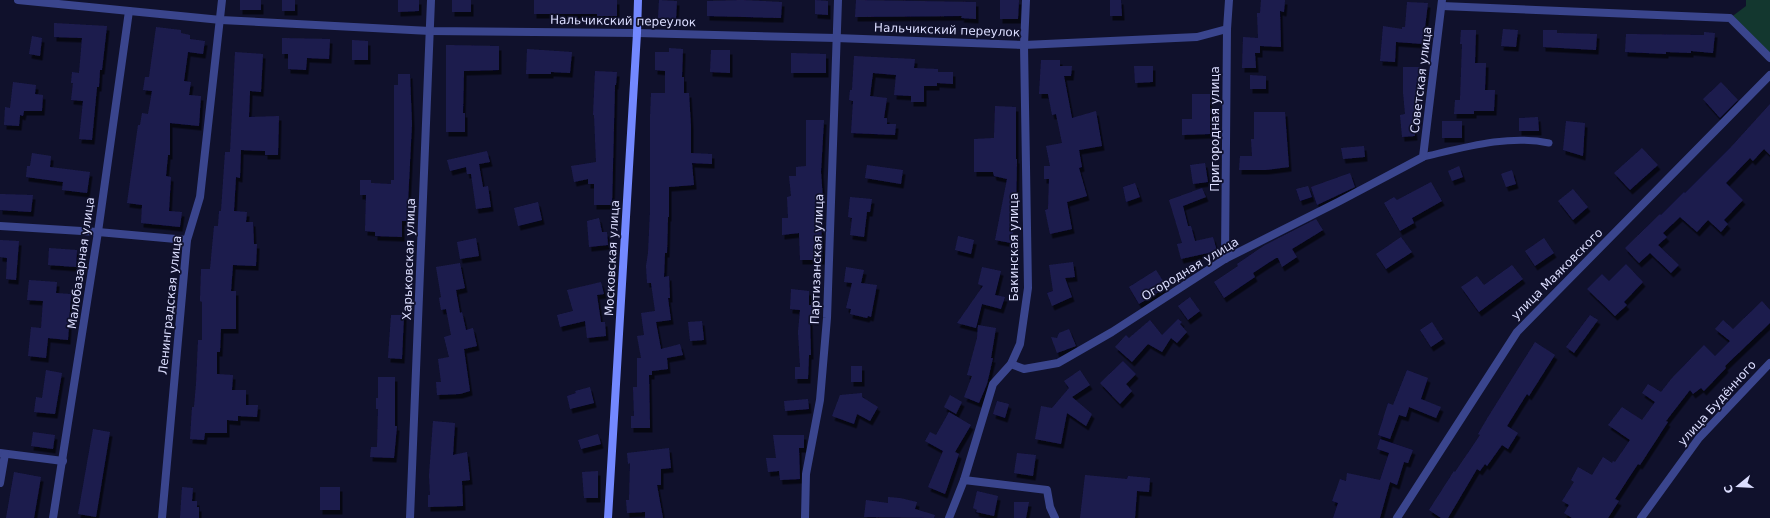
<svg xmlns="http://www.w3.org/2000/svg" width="1770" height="518" font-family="'DejaVu Sans',sans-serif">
<defs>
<filter id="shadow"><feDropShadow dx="2.5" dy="4.5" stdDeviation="0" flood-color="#0009"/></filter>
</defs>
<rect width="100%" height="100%" fill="#10112c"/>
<polygon fill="#13372f" points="1746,0 1770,0 1770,58 1730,18 1746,6"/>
<g fill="#1d1c4e" filter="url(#shadow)">
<rect x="240" y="0" width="21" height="10"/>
<rect x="282" y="0" width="13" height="11"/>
<polygon points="398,0 419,0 419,11 398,12"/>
<rect x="452" y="0" width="19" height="12"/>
<polygon points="534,0 617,0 617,16 597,16 597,14 534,14"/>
<polygon points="659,0 677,1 676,19 658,18"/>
<polygon points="742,0 782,2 781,18 707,16 707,1"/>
<polygon points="815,0 828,1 828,15 815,14"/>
<polygon points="856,0 976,2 976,19 961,18 962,16 855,17"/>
<polygon points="1000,0 1019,0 1018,19 1000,19"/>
<polygon points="1110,0 1121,0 1122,16 1110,16"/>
<polygon points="1261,0 1285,0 1284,12 1280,11 1281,47 1260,46 1260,53 1255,53 1256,68 1242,68 1243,37 1258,38 1257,13 1260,13"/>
<polygon points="1407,2 1428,3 1423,44 1396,42 1395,62 1380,61 1383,26 1402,29 1402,27 1405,27"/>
<polygon points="54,23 107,26 102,70 100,70 99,87 97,87 92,140 79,139 83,101 71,100 73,83 71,83 72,72 79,73 82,38 54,37"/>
<polygon points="156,27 181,30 181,33 190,35 190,39 205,41 203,54 188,52 184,81 191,82 189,95 201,96 199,126 170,123 170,155 168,155 166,176 171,177 169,211 182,212 180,227 141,223 142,205 127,203 138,125 140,125 142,113 148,114 152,91 143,90 145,77 149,77"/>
<polygon points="1503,29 1518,30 1516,47 1501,46"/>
<polygon points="1461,30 1476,30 1475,63 1486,63 1485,90 1495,90 1494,111 1474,111 1474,114 1454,114 1455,100 1460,100 1462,44 1460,44"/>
<polygon points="1543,30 1557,30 1557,33 1597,34 1596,50 1543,47"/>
<polygon points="1704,32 1715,33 1713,53 1691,51 1691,53 1666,52 1666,54 1625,52 1626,34 1704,35"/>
<polygon points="32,36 42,38 40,56 29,54"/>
<polygon points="282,38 330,39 329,59 307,58 306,70 288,69 288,54 282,54"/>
<polygon points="352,40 368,41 368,60 352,60"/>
<polygon points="446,45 499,46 499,70 464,71 463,113 465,113 465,132 446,132"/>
<polygon points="669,48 683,49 682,77 684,77 684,93 689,93 691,126 691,153 712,154 712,164 692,163 694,185 669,187 669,217 668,217 667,253 665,253 664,277 669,276 670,298 668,298 671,320 656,322 661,349 680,344 683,355 667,358 668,369 652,371 652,375 649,375 650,428 631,428 631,416 634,416 633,387 637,387 637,358 641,358 637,336 644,335 641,313 655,311 651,283 647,283 646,266 648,253 650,211 650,118 651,93 665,93 665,71 655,70 655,52 669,52"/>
<polygon points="527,49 572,52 570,73 551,72 551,74 526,74"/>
<polygon points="711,50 730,50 730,73 710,72"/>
<polygon points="235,52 263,54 261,92 250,91 249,117 279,116 278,155 265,155 265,151 241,150 240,178 236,177 234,211 247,212 246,222 253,222 254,244 257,244 256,266 233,265 231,291 236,291 236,329 221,329 220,352 217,352 217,374 233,375 232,390 246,390 246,405 258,405 257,417 238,416 238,421 227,420 227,433 205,433 204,440 190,439 192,407 194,407 196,384 198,340 202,340 202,302 200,301 201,269 210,269 214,226 218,226 219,211 221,211 225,152 230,152"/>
<polygon points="791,53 826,54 826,73 791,73"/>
<polygon points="854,56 915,59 914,68 938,69 938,72 953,72 953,84 937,83 937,86 924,86 924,102 911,102 911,96 894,95 896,75 873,73 870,96 887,98 884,118 887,118 887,124 896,124 895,135 851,133 853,101 849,100 850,90 852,90"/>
<polygon points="1041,60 1060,60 1060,66 1072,66 1071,76 1064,76 1072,118 1096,111 1102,146 1079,150 1082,167 1079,168 1087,196 1067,202 1072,229 1050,234 1045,210 1048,209 1049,179 1044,179 1044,166 1050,166 1046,146 1062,143 1056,114 1052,115 1048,94 1039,94"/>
<polygon points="1134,66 1153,66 1153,82 1135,83"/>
<polygon points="1403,67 1421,67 1420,85 1416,85 1419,120 1413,120 1415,136 1402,137 1400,115 1405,114 1403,92"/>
<polygon points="595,71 617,72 616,85 615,85 612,205 594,205 594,184 588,184 588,179 574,182 571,166 596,162 594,115 593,115"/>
<polygon points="398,74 410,74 412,124 407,221 402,221 402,237 375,236 375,232 365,231 366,195 360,195 360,180 371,180 371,183 391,184 391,180 394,180 394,85 398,85"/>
<polygon points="1250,75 1266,76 1266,89 1250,89"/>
<polygon points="13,82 36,85 35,94 43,95 42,111 24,111 23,116 20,115 19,126 4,125 5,107 10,108"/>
<polygon points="1721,82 1738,100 1720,118 1703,99"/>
<polygon points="1192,94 1210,94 1210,134 1182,135 1182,119 1192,119"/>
<polygon points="1770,104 1770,155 1764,149 1753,161 1750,158 1726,183 1743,200 1724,220 1728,224 1721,232 1708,220 1697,232 1680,217 1663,233 1667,237 1658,245 1679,265 1671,273 1650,253 1639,263 1625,248 1660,214 1661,215 1684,192 1685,193 1731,147"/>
<polygon points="995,106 1016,107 1016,159 1017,159 1016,207 1012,207 1009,231 1013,232 1011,243 995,240 1007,179 994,176 993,172 974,172 974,139 994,138"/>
<polygon points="1254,112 1285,112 1289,167 1265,170 1239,170 1240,156 1252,156 1251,139 1254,139"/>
<polygon points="1538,117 1539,131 1519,131 1519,118"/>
<polygon points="806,120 824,120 821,172 823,200 821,200 822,260 800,260 799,233 782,235 782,218 788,218 787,197 791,196 789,176 796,176 796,167 806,166"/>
<rect x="1442" y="121" width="20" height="17"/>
<polygon points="1566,121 1585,123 1583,156 1563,150"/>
<polygon points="1364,146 1365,157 1343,159 1341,148"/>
<polygon points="1642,148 1658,165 1630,190 1614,173"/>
<polygon points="487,151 490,162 479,164 483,187 488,186 491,207 476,209 471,174 467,174 466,167 450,171 447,160"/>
<polygon points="32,153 51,156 50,167 90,172 87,193 62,190 63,182 26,177 27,166 30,166"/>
<polygon points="1205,163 1208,182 1193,184 1190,165"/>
<polygon points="867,165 903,170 901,184 865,178"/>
<polygon points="1459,166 1463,177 1452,181 1448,171"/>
<polygon points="1512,170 1516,184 1506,187 1501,174"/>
<polygon points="1350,173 1355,187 1317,205 1311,187"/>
<polygon points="1431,182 1442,201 1412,218 1414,223 1400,231 1384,203 1394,197 1397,200"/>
<polygon points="1135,183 1140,197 1126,202 1123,187"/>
<polygon points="1308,186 1312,197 1300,201 1296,189"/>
<polygon points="1202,188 1206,197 1183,206 1188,226 1191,226 1195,241 1213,237 1217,251 1181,259 1177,244 1182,243 1169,200"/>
<polygon points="1573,189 1588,207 1573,220 1558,201"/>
<polygon points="0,194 33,195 31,212 0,210"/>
<polygon points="850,197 872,199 870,212 867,212 864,237 850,235 852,218 848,217"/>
<polygon points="538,202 542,220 518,226 514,208"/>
<polygon points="599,218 602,232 607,232 608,245 589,247 587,221"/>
<polygon points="1316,219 1323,230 1292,249 1297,257 1282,267 1278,258 1276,258 1253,273 1255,277 1224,298 1214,282 1238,266 1237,264 1265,245"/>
<polygon points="958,236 974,240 971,254 955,250"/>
<polygon points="1401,237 1412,252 1386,269 1376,254"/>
<polygon points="476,238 479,256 460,259 457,242"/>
<polygon points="1544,238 1554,253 1535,266 1525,251"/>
<polygon points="0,240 19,241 16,280 6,279 7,258 0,257"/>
<polygon points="49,248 77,250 76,267 48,265"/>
<polygon points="1073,262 1075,277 1065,278 1072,297 1052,306 1047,293 1053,291 1049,265"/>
<polygon points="460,263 465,288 456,290 460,313 462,312 466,330 473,328 477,346 464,349 470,391 460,394 437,395 436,382 441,382 438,359 449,357 444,337 451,335 446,309 441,310 439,298 441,297 436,267"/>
<polygon points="1626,264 1643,282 1624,302 1627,305 1615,316 1587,289 1602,274 1609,281"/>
<polygon points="1512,265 1523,279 1479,312 1461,287 1477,276 1484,285"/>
<polygon points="846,267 864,270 861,283 877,285 871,317 868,316 867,318 850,314 851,309 846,308 852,283 844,282"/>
<polygon points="982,267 1001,271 995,295 1005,297 1001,309 982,304 976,328 957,323 983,286 978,284"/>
<polygon points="1156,270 1167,287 1139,304 1129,287"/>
<polygon points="29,280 57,282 56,293 71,294 68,340 48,338 46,358 28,356 31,327 41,328 43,301 27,300"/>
<polygon points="601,282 604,294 597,295 601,322 605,322 606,336 587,338 585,321 560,327 557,315 573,311 567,290"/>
<polygon points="791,289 809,291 809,305 817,305 816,321 810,320 811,355 809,355 808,379 795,379 795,367 800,367 798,332 800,310 790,309"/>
<polygon points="1190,297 1200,311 1188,320 1178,306"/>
<polygon points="1762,301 1770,310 1770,323 1725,366 1726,368 1704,391 1701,388 1693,394 1690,390 1666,421 1668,422 1640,465 1638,464 1615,499 1619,501 1608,518 1572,518 1564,513 1569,505 1562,501 1574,482 1571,480 1578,467 1592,475 1603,457 1612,463 1613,461 1615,462 1630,440 1608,425 1622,407 1642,420 1655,402 1642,393 1648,384 1661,392 1672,378 1704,345 1715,356 1730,341 1715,329 1723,320 1733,329"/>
<polygon points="391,315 404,315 402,359 388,358"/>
<polygon points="1590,315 1598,320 1574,353 1566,347"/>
<polygon points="1178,319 1182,322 1180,324 1187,332 1177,343 1171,338 1162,352 1148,344 1132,362 1115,347 1126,335 1129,338 1150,320 1162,335"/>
<polygon points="702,321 704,340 690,341 688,322"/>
<polygon points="1432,322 1443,339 1431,347 1420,330"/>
<polygon points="978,325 996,328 991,358 993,358 987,384 979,403 964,397 972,376 967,375 977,338"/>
<polygon points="1069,329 1076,346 1057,353 1051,337 1057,338 1059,333"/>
<polygon points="1535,342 1555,355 1529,396 1527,394 1507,426 1518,433 1508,449 1502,445 1487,466 1485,464 1480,471 1477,469 1448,518 1441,518 1429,510 1454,471 1455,472 1480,435 1478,434 1488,417"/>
<polygon points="1123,361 1136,374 1126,384 1132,391 1120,404 1100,383"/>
<rect x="851" y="366" width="11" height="16"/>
<polygon points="46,370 62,373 55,414 34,412 36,397 42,398"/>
<polygon points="1080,370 1090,385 1072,397 1092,414 1086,426 1067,413 1061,444 1035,439 1041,406 1052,408 1069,388 1064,381"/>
<polygon points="1407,370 1428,378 1421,399 1441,407 1436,418 1409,407 1406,417 1399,415 1390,439 1378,435 1388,403 1393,405"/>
<polygon points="378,377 395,377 395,426 397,426 394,458 370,457 371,447 377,447 378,409 376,409 376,398 378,398"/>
<polygon points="590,387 594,403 570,409 567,396 576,393 575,391"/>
<polygon points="862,393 862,397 878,407 870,421 857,414 854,424 832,416 840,395"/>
<polygon points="950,395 962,402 956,414 944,407"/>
<polygon points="808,399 809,409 785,411 784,401"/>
<polygon points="997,401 1009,404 1005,418 993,414"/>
<polygon points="949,412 971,425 955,452 959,454 945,494 928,487 943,451 925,441 930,432 936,435"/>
<polygon points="433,421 455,423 453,455 467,452 470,480 462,481 463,506 428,507 428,495 430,495 429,475"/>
<polygon points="93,429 110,432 96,517 78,514"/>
<polygon points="33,432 55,435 53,449 31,446"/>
<polygon points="598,434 601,444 581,449 578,440"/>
<polygon points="773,435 804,435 804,448 799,448 800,479 780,480 779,471 768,472 766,458 776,458"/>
<polygon points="1380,439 1413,450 1408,463 1404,462 1397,485 1390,482 1380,518 1333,518 1338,503 1332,501 1340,479 1346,481 1347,473 1380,480 1389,453 1377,449"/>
<polygon points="669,448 671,468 661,469 661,485 657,485 663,518 645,518 645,512 627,513 626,500 629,500 630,463 628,464 627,453"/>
<polygon points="1017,453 1036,455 1033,476 1014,473"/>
<polygon points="598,471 598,498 584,498 582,472"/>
<polygon points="14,472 41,477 34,518 6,518"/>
<polygon points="1085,475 1127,479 1128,476 1150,478 1149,492 1137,491 1135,518 1080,518"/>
<polygon points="182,487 193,488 192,501 197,501 197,507 199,507 199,518 180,518"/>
<rect x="320" y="487" width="20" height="23"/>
<polygon points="977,491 998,496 994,516 976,512 977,510 973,508"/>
<polygon points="888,497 900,498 917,502 915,509 935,515 934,518 864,517 866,500 888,503"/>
<polygon points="1014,502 1029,502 1026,518 1014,518"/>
</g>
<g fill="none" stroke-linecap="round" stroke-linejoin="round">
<path stroke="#3a458d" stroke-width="7" d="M 1423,157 C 1462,148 1509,134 1549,143"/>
<g stroke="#3a458d" stroke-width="8">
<polyline points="18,0 221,20 430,31 637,33 836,38 1024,45 1197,37 1227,29"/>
<polyline points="1442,6 1730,18 1770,58"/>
<polyline points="0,226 98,232 187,240"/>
<polyline points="1225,259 1227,29 1229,0"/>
<polyline points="1011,364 1024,369 1058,363 1112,332 1225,259 1338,202 1423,157 1442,0"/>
<polyline points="0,453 63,461"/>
<polyline points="964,480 993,384 1011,364 1020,344 1028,288 1024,45 1026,0"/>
<polyline points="0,483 5,454"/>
<polyline points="53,518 98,232 129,11"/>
<polyline points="162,518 187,240 200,197 222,0"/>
<polyline points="410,518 431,0"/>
<polyline points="805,518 806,474 820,400 827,318 838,0"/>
<polyline points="949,518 964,480 1047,490 1050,507 1055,518"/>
<polyline points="1397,518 1517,332 1770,75"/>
<polyline points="1641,518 1699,438 1770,363"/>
</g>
<polyline stroke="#7388ff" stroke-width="8" points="608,518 637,33 638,0"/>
</g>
<g text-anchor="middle" stroke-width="3.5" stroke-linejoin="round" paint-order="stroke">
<g font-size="12" fill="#dcdeff" stroke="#10112c">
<text transform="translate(623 21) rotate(1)" y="4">Нальчикский переулок</text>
<text transform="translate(947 30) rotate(2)" y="4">Нальчикский переулок</text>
<text transform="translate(1421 80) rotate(-83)" y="4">Советская улица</text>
<text transform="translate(1215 129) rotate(-90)" y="4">Пригородная улица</text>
<text transform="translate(1014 247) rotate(-90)" y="4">Бакинская улица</text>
<text transform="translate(612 258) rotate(-87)" y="4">Московская улица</text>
<text transform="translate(409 259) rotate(-88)" y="4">Харьковская улица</text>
<text transform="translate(817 259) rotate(-88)" y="4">Партизанская улица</text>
<text transform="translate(81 263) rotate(-82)" y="4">Малобазарная улица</text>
<text transform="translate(1190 269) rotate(-31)" y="4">Огородная улица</text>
<text transform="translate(1557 274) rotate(-45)" y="4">улица Маяковского</text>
<text transform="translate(170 305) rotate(-84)" y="4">Ленинградская улица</text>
<text transform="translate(1717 403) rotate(-48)" y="4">улица Будённого</text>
</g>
</g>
<g transform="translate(1738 486) rotate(252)" stroke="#10112c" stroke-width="3" paint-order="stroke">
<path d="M0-3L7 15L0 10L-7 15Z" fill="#dcdeff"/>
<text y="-6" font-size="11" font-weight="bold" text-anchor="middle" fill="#dcdeff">С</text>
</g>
</svg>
